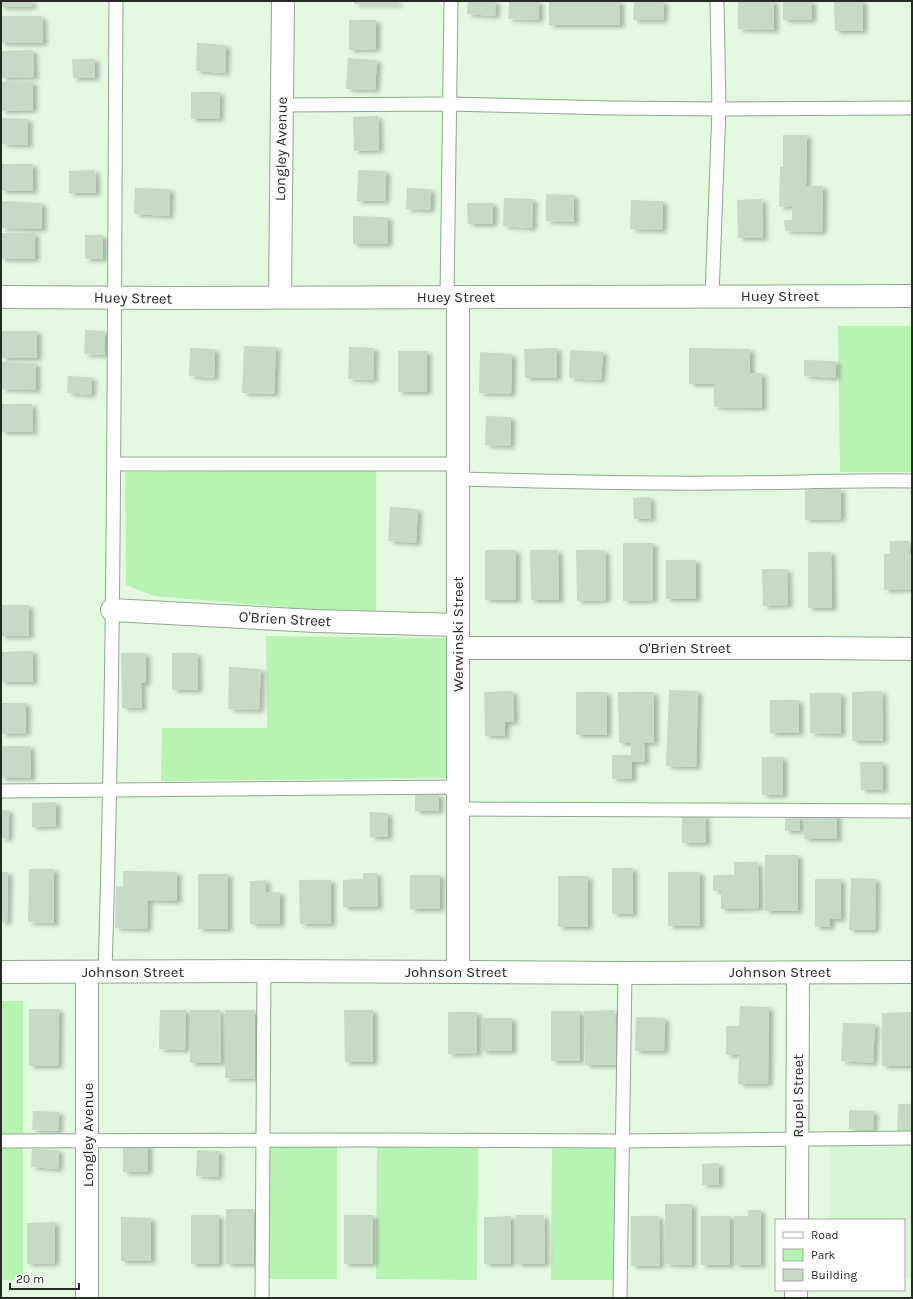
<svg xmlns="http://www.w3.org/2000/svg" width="913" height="1299" font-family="Karla,sans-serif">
<defs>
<filter id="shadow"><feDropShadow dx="4.5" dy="2.5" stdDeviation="2" flood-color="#0004"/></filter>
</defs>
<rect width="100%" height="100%" fill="#e3fae1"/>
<polygon fill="#d7f4d4" points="830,1145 912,1145 912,1279 904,1279 904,1220 830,1220"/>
<g fill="#b5f5b1">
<polygon points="838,326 912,326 912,472 840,472"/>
<polygon points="376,470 376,615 154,596 126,585 125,472"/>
<polygon points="266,636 448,638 447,778 161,781 162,728 267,728"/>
<rect x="1" y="1001" width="22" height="279"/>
<polygon points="270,1146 337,1146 337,1279 269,1279"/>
<polygon points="377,1147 478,1148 477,1280 376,1279"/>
<polygon points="552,1148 615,1148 615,1280 551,1280"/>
</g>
<g fill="#c5dbc3" filter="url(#shadow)">
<rect x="1" y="1" width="31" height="6"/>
<rect x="354" y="1" width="44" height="3"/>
<polygon points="468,1 496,1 495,16 467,14"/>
<polygon points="509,1 539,1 539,20 508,19"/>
<rect x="549" y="1" width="71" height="24"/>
<polygon points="634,1 664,1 663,20 633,20"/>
<polygon points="738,1 774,1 774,30 738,29"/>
<rect x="783" y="1" width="29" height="19"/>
<polygon points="834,1 863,1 863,31 835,31"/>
<polygon points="1,16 42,16 43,43 1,43"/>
<polygon points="349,20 376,20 376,49 349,50"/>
<polygon points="197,43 226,45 225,73 196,71"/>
<polygon points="33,50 34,77 1,78 1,51"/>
<polygon points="348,58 377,60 375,90 346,89"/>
<polygon points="72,59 95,59 95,78 73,78"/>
<polygon points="1,82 33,82 33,110 1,111"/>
<polygon points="191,92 220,92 219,119 191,119"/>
<polygon points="378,116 379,150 354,151 353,117"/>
<polygon points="1,118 28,119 28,145 1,144"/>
<polygon points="783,135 807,135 806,186 823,186 822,232 785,231 784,220 792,220 792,206 779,207 780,167 783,167"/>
<rect x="1" y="164" width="32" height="27"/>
<polygon points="95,170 96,193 69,193 69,171"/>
<polygon points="358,170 386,171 385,201 357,201"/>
<polygon points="135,188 170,189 169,216 134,214"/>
<polygon points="407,188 431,189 430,210 406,209"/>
<polygon points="546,194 574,195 574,222 546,221"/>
<polygon points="504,198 533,199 532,228 503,226"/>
<polygon points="762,199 763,238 738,238 737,200"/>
<polygon points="631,200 663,201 662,230 630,229"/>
<polygon points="1,201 42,203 42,229 1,228"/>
<polygon points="467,203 493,203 493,224 468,224"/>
<polygon points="353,216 388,217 388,244 353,244"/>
<rect x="1" y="233" width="34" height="26"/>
<rect x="85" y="235" width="18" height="24"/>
<polygon points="85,330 105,331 104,355 84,354"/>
<rect x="1" y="331" width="36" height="27"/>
<polygon points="244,346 276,347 274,394 242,393"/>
<polygon points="349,347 374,348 373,380 348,379"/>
<polygon points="190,348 215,349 214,378 189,376"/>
<polygon points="557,348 557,378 525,378 524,349"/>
<polygon points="689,348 750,349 750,373 762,373 762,408 714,407 714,384 689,384"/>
<polygon points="570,350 603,352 601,380 569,378"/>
<rect x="398" y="351" width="29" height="41"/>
<polygon points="480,352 512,354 511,394 479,393"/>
<polygon points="804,360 836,361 835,378 804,376"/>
<polygon points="1,362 36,363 36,390 1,389"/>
<polygon points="68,376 92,377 91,395 67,393"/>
<polygon points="1,404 32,404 33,432 1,432"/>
<polygon points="486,416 511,417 510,446 485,445"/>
<polygon points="805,489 841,489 841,519 805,520"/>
<polygon points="650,497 651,519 634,519 633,498"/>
<polygon points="390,507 418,509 416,543 388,541"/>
<polygon points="890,541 909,541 910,554 912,554 912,589 884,590 884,554 890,553"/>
<polygon points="623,543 653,543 653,600 623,601"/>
<rect x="485" y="550" width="31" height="50"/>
<polygon points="530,550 558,550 559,600 531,600"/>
<polygon points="576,550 605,550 606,600 577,601"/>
<polygon points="808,552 831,552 832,608 808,608"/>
<rect x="666" y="560" width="30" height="39"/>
<polygon points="762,569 787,569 788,605 763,606"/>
<rect x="1" y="605" width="28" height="31"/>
<polygon points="33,651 33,682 1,682 1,652"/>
<polygon points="121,653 146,653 146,683 141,683 142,708 122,708"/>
<polygon points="172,653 197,653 198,690 172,690"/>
<polygon points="229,667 261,669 259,710 228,709"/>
<polygon points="669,690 698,691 696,767 666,766"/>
<polygon points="513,691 514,722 505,722 505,736 485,736 484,692"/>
<polygon points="882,691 883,741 852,741 852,692"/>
<rect x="576" y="692" width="31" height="43"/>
<polygon points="618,692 654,692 654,742 644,743 645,762 632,762 632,779 612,779 612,755 631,755 631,743 619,743"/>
<polygon points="810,693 841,693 841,734 810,733"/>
<rect x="770" y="700" width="29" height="33"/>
<polygon points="1,703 26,703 26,733 1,734"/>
<polygon points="1,746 30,746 31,778 1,778"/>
<rect x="762" y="757" width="21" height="38"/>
<polygon points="860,762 883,762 883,790 861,790"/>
<rect x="415" y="794" width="24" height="17"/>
<polygon points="56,802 56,826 32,827 32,803"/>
<polygon points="1,810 9,810 8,839 1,838"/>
<polygon points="370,812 388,813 388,837 370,837"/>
<polygon points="705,815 706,843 682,843 682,816"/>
<rect x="804" y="815" width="33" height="24"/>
<rect x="785" y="816" width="15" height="15"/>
<rect x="765" y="855" width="33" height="56"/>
<polygon points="734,862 758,862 759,908 721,909 721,891 713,891 713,875 734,875"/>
<rect x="612" y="868" width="21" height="46"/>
<polygon points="29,869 54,869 54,923 28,922"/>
<polygon points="123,871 177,872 177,901 148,900 147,929 115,928 116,886 123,887"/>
<polygon points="1,872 8,872 7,922 1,922"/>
<rect x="668" y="872" width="32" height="54"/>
<polygon points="363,873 377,873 378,907 343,907 343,880 363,879"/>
<rect x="198" y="874" width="30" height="55"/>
<rect x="410" y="875" width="30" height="34"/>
<rect x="558" y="876" width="30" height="51"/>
<polygon points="851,878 876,879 875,930 849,930"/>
<polygon points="815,879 841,879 841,919 830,919 830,927 815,927"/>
<polygon points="266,880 266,893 280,892 280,924 250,924 250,881"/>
<polygon points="299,880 331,880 331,924 300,924"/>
<polygon points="740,1006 769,1007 768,1084 738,1084 739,1055 726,1055 726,1026 739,1026"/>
<polygon points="29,1009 59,1009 58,1066 29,1066"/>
<polygon points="160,1010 186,1010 185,1050 159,1049"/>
<polygon points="190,1010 220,1010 221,1063 190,1063"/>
<polygon points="225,1010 255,1010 255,1079 225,1078"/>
<polygon points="344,1010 373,1010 373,1062 345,1062"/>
<polygon points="615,1010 616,1065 585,1065 584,1011"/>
<rect x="551" y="1011" width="29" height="50"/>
<polygon points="448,1012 477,1012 477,1053 448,1054"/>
<polygon points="912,1012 912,1066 882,1066 882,1013"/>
<polygon points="636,1017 665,1018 664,1051 635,1051"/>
<rect x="482" y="1018" width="30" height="33"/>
<polygon points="843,1023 875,1024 873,1063 841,1061"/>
<polygon points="898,1104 912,1104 912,1132 897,1131"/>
<polygon points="849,1110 874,1111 873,1130 849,1129"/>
<polygon points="33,1111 59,1112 58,1131 32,1130"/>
<polygon points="123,1144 148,1145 148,1172 123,1172"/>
<polygon points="32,1149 59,1150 58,1169 31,1167"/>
<polygon points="197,1150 219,1151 218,1177 196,1176"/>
<polygon points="719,1163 719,1185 702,1185 702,1164"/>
<polygon points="665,1204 692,1204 692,1265 665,1264"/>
<rect x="226" y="1209" width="28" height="55"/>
<polygon points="748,1210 761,1210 761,1265 734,1265 734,1216 748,1216"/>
<rect x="191" y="1215" width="28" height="49"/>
<rect x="344" y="1215" width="29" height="49"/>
<polygon points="516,1215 544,1215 545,1264 516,1264"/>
<polygon points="511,1216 511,1264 484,1264 484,1217"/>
<polygon points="631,1216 659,1216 660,1266 631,1266"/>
<rect x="701" y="1216" width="29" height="49"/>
<polygon points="121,1217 151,1218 151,1261 121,1261"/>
<polygon points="55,1222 55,1263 27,1264 27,1223"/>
</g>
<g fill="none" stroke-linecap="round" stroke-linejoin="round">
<defs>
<g id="lane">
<polyline points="282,105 449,104 612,108 719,109 912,108"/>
<polyline points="712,296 719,109 717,1"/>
<polyline points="447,297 451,1"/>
<polyline points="114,464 458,464"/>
<path d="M 458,479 C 545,481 633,484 721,483 C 785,483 848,480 912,481"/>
<polyline points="1,791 458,787"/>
<polyline points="458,809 912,811"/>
<path d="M 105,972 C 115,648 114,325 116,1"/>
<polyline points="1,1141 363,1140 622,1141 912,1138"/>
<polyline points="262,1298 264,971"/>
<polyline points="620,1298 625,973"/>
</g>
<g id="street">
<polyline points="1,297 174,298 912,296"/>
<polyline points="280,297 283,1"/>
<polyline points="458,297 458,971"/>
<polyline points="112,610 316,621 458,625"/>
<polyline points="458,648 819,648 912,649"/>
<polyline points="1,972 264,971 625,973 912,972"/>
<polyline points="87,972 87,1298"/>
<polyline points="797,1220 798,973"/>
<polyline points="796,1298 796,1290"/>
</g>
</defs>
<use href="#lane" stroke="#91a790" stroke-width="15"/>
<use href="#street" stroke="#91a790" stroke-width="24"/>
<use href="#lane" stroke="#fff" stroke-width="13"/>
<use href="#street" stroke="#fff" stroke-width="22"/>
</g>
<g text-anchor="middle" stroke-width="4" stroke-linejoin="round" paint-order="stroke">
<g font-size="15" fill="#232b22" stroke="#fff">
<text transform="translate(281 149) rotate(-89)" y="5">Longley Avenue</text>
<text x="780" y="301">Huey Street</text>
<text x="456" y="302">Huey Street</text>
<text transform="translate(133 298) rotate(1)" y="5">Huey Street</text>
<text transform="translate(285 619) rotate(3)" y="5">O'Brien Street</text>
<text transform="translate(458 634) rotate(-90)" y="5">Werwinski Street</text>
<text x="685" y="653">O'Brien Street</text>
<text x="133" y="977">Johnson Street</text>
<text x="456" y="977">Johnson Street</text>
<text x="780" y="977">Johnson Street</text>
<text transform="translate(798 1096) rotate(-90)" y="5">Rupel Street</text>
<text transform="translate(88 1135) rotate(-90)" y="5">Longley Avenue</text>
</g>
</g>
<rect width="913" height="1299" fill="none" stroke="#232b22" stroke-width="4"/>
<rect x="775" y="1219" width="130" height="72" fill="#ffffff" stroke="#a7aaa7"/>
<rect x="783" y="1232" width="20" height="6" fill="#ffffff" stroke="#a7aaa7"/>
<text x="811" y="1239" font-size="12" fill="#232b22">Road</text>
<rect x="783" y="1249" width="20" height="12" fill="#b5f5b1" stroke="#a7aaa7"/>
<text x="811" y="1259" font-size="12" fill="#232b22">Park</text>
<rect x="783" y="1269" width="20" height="12" fill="#c5dbc3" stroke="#a7aaa7"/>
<text x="811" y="1279" font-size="12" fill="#232b22">Building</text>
<path d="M10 1283v6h69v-6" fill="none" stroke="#232b22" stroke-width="2"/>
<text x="16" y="1283" font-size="12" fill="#232b22" stroke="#ffffff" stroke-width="3" paint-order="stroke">20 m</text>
</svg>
